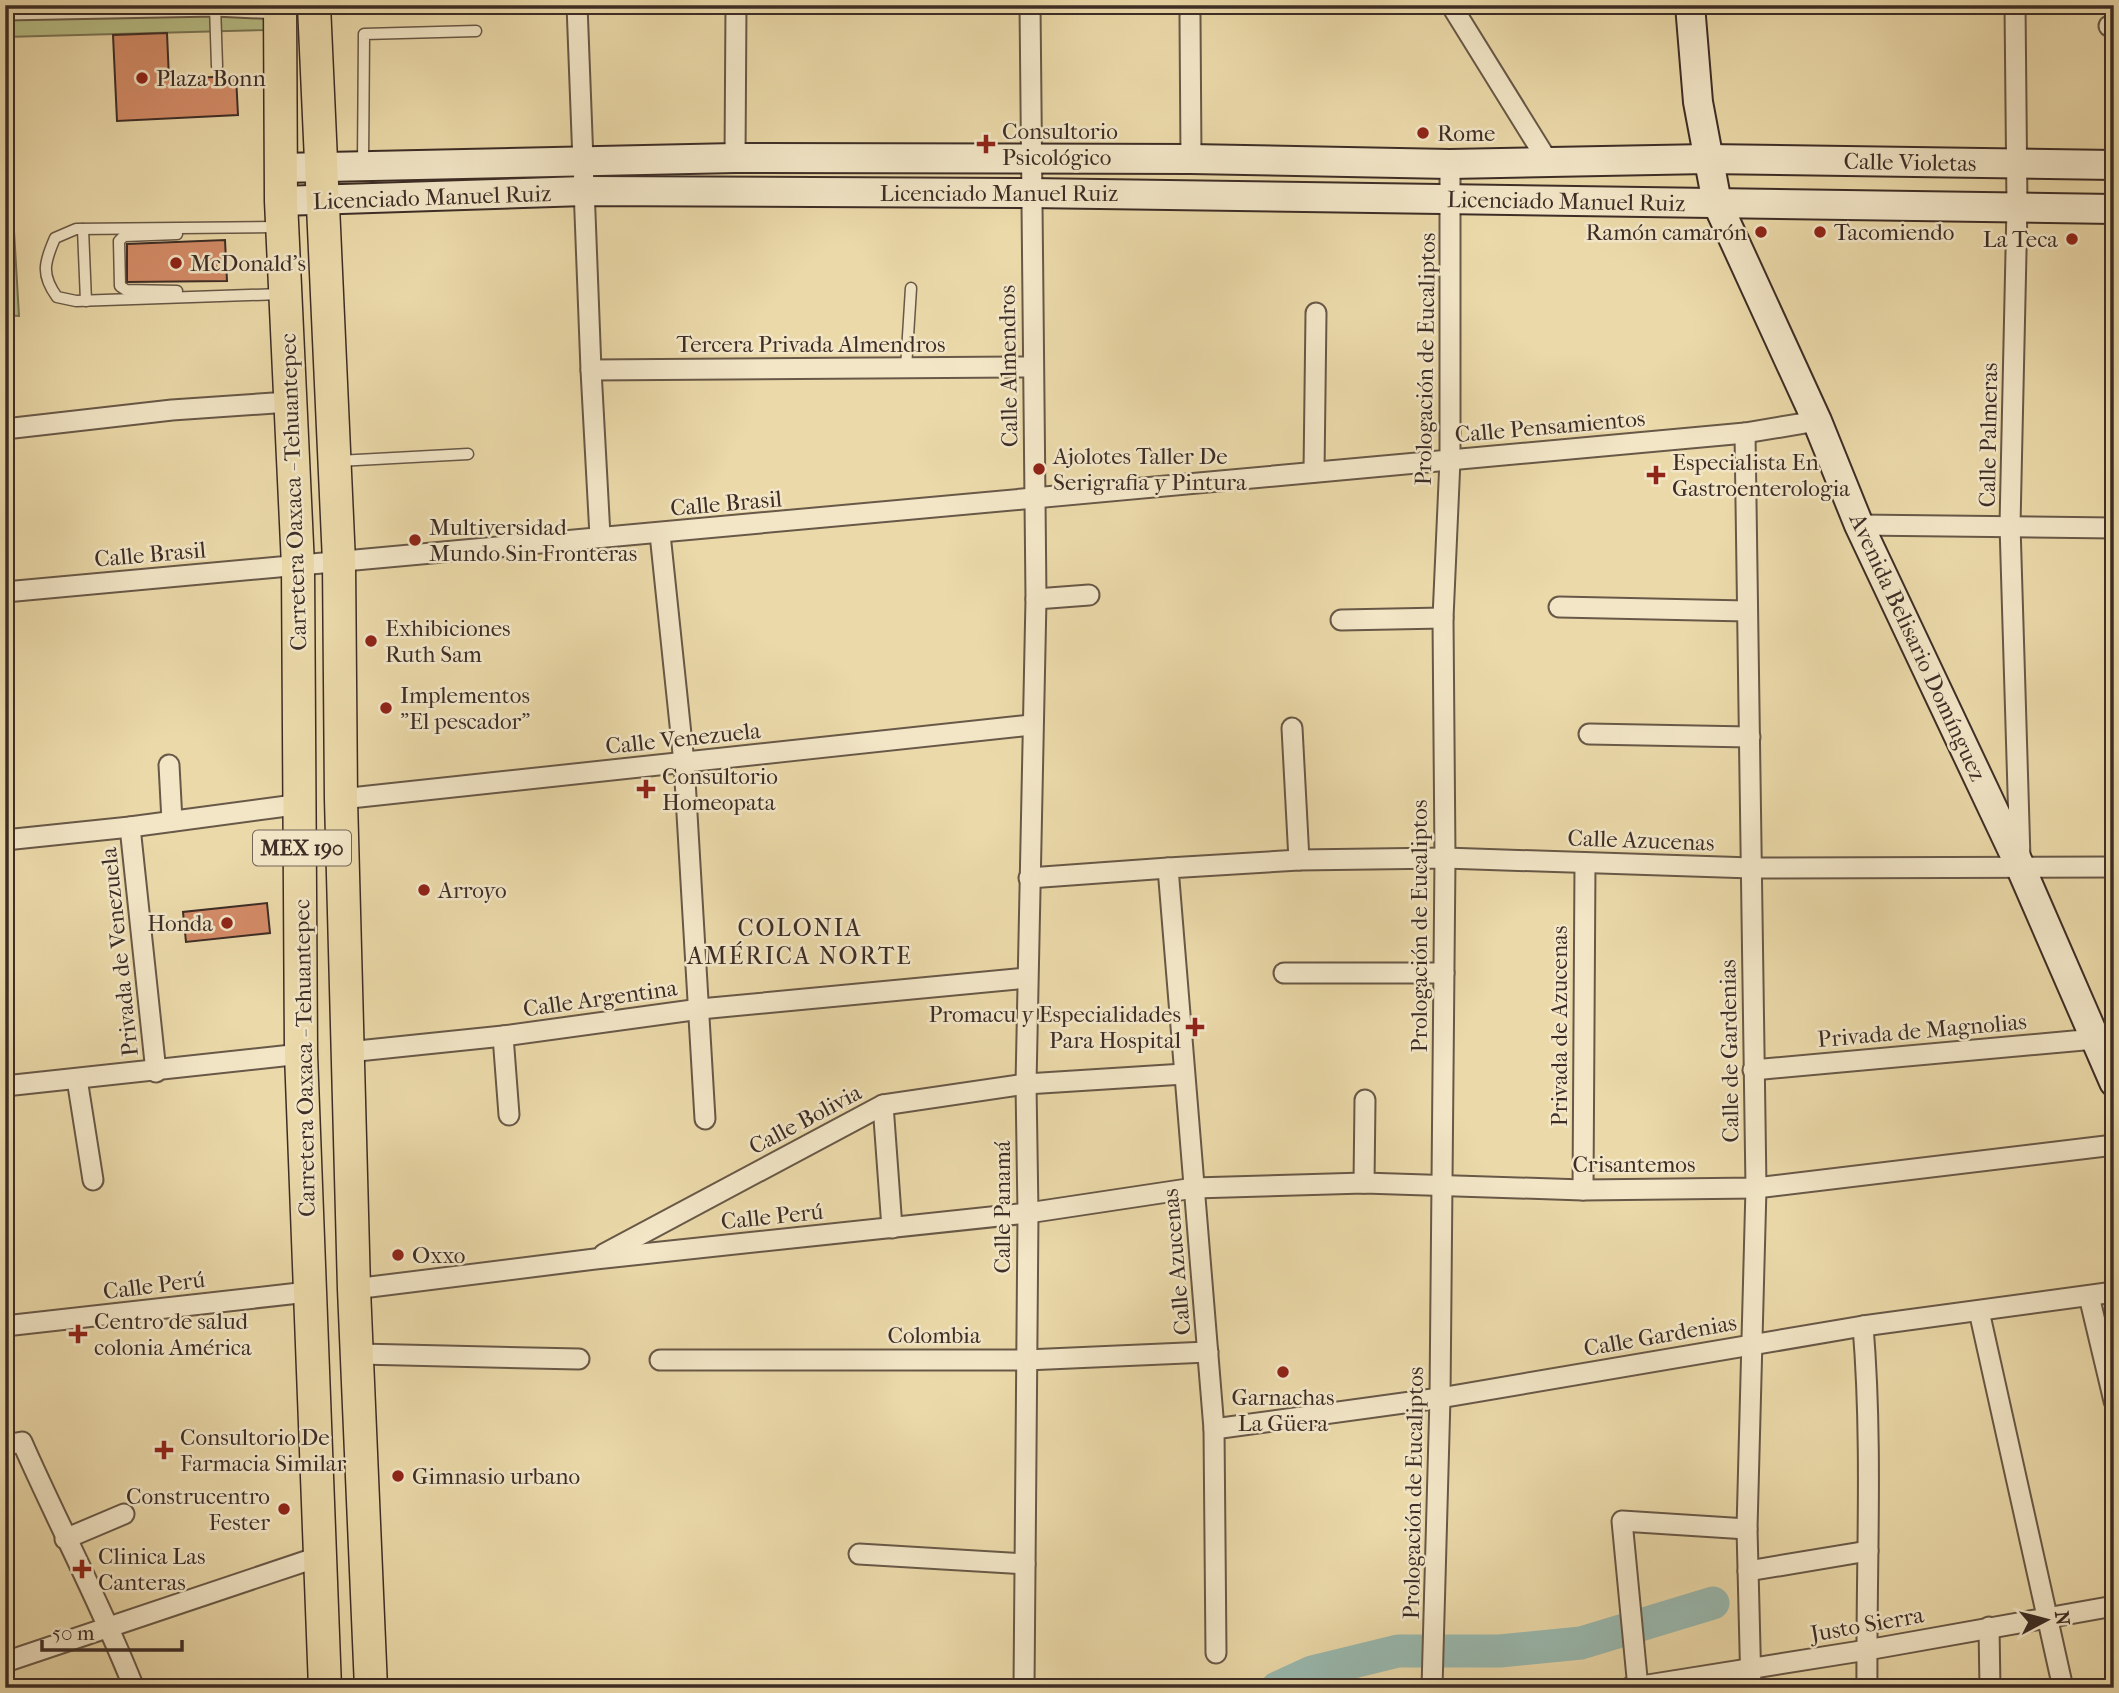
<svg xmlns="http://www.w3.org/2000/svg" width="2119" height="1693" font-family="'IM FELL French Canon',serif">
<rect width="100%" height="100%" fill="#ebd9a9"/>
<filter id="stains"><feTurbulence type="fractalNoise" baseFrequency=".00286" numOctaves="4"/><feColorMatrix values="0 0 0 0 .2 0 0 0 0 .09 0 0 0 0 .02 0 0 0 .5 -.17"/></filter>
<radialGradient id="worn" r=".72"><stop offset=".6" stop-color="#630" stop-opacity="0"/><stop offset="1" stop-color="#630" stop-opacity=".3"/></radialGradient>
<g fill="#b8bf87" stroke="#7a7656" stroke-width="2">
<polygon points="5,5 266,5 267,30 5,37"/>
<polygon points="5,77 19,316 5,315"/>
</g>
<g fill="none" stroke-linecap="round" stroke-linejoin="round">
<polyline stroke="#99b9af" stroke-width="33" points="1277,1688 1312,1672 1398,1651 1500,1651 1581,1643 1713,1603"/>
</g>
<g fill="#d48c68" stroke="#3d2d26" stroke-width="2">
<polygon points="167,33 169,79 236,76 238,115 117,121 113,35"/>
<polygon points="225,240 227,281 127,282 127,244"/>
<polygon points="267,903 270,933 186,942 183,912"/>
</g>
<g fill="none" stroke-linecap="round" stroke-linejoin="round">
<defs>
<g id="lane">
<polyline points="215,6 217,66"/>
<polyline points="363,163 364,34 476,31"/>
<path d="M 278,227 L 76,229 L 55,238 C 44,263 41,275 57,297 L 76,301 L 281,294"/>
<polyline points="83,229 86,301"/>
<polyline points="177,291 126,290 120,286 119,241 124,236 177,234"/>
<polyline points="906,368 911,288"/>
<polyline points="338,461 468,454"/>
</g>
<g id="street">
<polyline points="577,5 591,370 600,536"/>
<polyline points="1451,5 1549,163"/>
<polyline points="2015,5 2017,207 2010,525 2020,858"/>
<polyline points="5,10 215,6 280,9"/>
<polyline points="1190,16 1191,159"/>
<polyline points="2109,26 2114,26"/>
<polyline points="735,158 736,5"/>
<polyline points="591,370 1032,367"/>
<polyline points="5,429 172,410 289,402"/>
<polyline points="1745,433 1756,1188 1747,1529 1751,1688"/>
<polyline points="1314,472 1316,313"/>
<polyline points="1859,525 2114,528"/>
<polyline points="660,534 684,763 705,1119"/>
<polyline points="5,592 1745,433 1817,421"/>
<polyline points="1036,599 1089,595"/>
<polyline points="1559,607 1747,611"/>
<polyline points="1341,620 1443,618"/>
<polyline points="1292,728 1299,860"/>
<polyline points="1589,734 1750,737"/>
<polyline points="169,765 172,821"/>
<polyline points="341,799 1031,725"/>
<polyline points="130,827 156,1072"/>
<polyline points="5,840 130,827 302,804"/>
<polyline points="1029,878 1168,868"/>
<polyline points="1284,973 1444,973"/>
<polyline points="503,1036 509,1115"/>
<polyline points="348,1052 503,1036 700,1009 1027,978"/>
<polyline points="1753,1070 2095,1039"/>
<polyline points="77,1079 93,1180"/>
<polyline points="5,1086 301,1054"/>
<polyline points="883,1105 892,1228"/>
<polyline points="1364,1183 1365,1100"/>
<polyline points="1583,1190 1585,863"/>
<polyline points="604,1254 883,1105 1026,1084 1184,1074"/>
<polyline points="354,1289 595,1259 1028,1213 1194,1188 1364,1183 1583,1190 1756,1188 2114,1145"/>
<polyline points="2089,1296 2114,1401"/>
<polyline points="1979,1311 2063,1688"/>
<polyline points="5,1326 308,1292"/>
<path d="M 1863,1326 C 1873,1447 1866,1567 1867,1688"/>
<polyline points="359,1354 579,1359"/>
<polyline points="660,1360 1026,1360 1208,1352"/>
<polyline points="1214,1429 1440,1398 1863,1326 2114,1292"/>
<path d="M 5,1445 L 22,1442 C 58,1524 101,1604 134,1688"/>
<polyline points="65,1539 124,1514"/>
<polyline points="859,1554 1025,1564"/>
<polyline points="1748,1571 1868,1551"/>
<polyline points="1989,1627 1990,1688"/>
<polyline points="1216,1653 1214,1429 1168,868 1299,860 1445,858 1752,868 2114,867"/>
<polyline points="5,1662 321,1556"/>
<polyline points="1024,1688 1028,1213 1026,1084 1036,599 1030,5"/>
<polyline points="1432,1688 1440,1398 1445,858 1443,618 1450,460 1450,164"/>
<polyline points="1629,1688 1867,1650 2114,1606"/>
<polyline points="1638,1688 1622,1521 1747,1529"/>
</g>
<g id="secondary">
<polyline points="1690,5 1698,102 1717,203 1817,421 1859,525 2020,866 2114,1082"/>
<polyline points="280,168 735,158 1191,159 1450,164 1707,159 2114,165"/>
<polyline points="281,201 584,191 1030,193 2114,209"/>
</g>
<g id="primary">
<polyline points="280,5 281,201 298,566 301,1054 325,1688"/>
<polyline points="314,5 339,562 341,799 354,1289 371,1688"/>
</g>
</defs>
<use href="#lane" stroke="#685847" stroke-width="13"/>
<use href="#street" stroke="#685847" stroke-width="23"/>
<use href="#secondary" stroke="#3d2d26" stroke-width="32"/>
<use href="#primary" stroke="#3d2d26" stroke-width="35"/>
<use href="#lane" stroke="#f2e6c7" stroke-width="10"/>
<use href="#street" stroke="#f2e6c7" stroke-width="19"/>
<use href="#secondary" stroke="#f2e6c7" stroke-width="28"/>
<use href="#primary" stroke="#ebd9a9" stroke-width="32"/>
</g>
<g fill="#8f2418" stroke="#f2e6c7" stroke-width="2.5">
<circle cx="142" cy="78" r="7"/>
<circle cx="1423" cy="133" r="7"/>
<path d="M982.5 133.5h7v7h7v7h-7v7h-7v-7h-7v-7h7z"/>
<circle cx="1761" cy="232" r="7"/>
<circle cx="1820" cy="232" r="7"/>
<circle cx="2072" cy="239" r="7"/>
<circle cx="176" cy="263" r="7"/>
<circle cx="1039" cy="469" r="7"/>
<path d="M1652.5 464.5h7v7h7v7h-7v7h-7v-7h-7v-7h7z"/>
<circle cx="415" cy="540" r="7"/>
<circle cx="371" cy="641" r="7"/>
<circle cx="386" cy="708" r="7"/>
<path d="M642.5 778.5h7v7h7v7h-7v7h-7v-7h-7v-7h7z"/>
<circle cx="424" cy="890" r="7"/>
<circle cx="227" cy="923" r="7"/>
<path d="M1191.5 1016.5h7v7h7v7h-7v7h-7v-7h-7v-7h7z"/>
<circle cx="398" cy="1255" r="7"/>
<path d="M74.5 1323.5h7v7h7v7h-7v7h-7v-7h-7v-7h7z"/>
<circle cx="1283" cy="1372" r="7"/>
<path d="M160.5 1439.5h7v7h7v7h-7v7h-7v-7h-7v-7h7z"/>
<circle cx="398" cy="1476" r="7"/>
<circle cx="284" cy="1509" r="7"/>
<path d="M78.5 1558.5h7v7h7v7h-7v7h-7v-7h-7v-7h7z"/>
</g>
<g text-anchor="middle" stroke-width="5" stroke-linejoin="round" paint-order="stroke">
<rect fill="#f2e6c7" stroke="#736456" stroke-width="2" x="253" y="830.5" width="98" height="35" rx="5"/>
<g font-size="21" font-weight="bold" fill="#3d2d26">
<text x="302" y="855">MEX 190</text>
</g>
<g font-size="23" fill="#3d2d26" stroke="#f2e6c7" text-anchor="start">
<text x="156" y="86">Plaza Bonn</text>
<text x="1002" y="139">Consultorio<tspan x="1002" dy="26">Psicológico</tspan></text>
<text x="1437" y="141">Rome</text>
<text x="1747" y="240" text-anchor="end">Ramón camarón</text>
<text x="1834" y="240">Tacomiendo</text>
<text x="2058" y="247" text-anchor="end">La Teca</text>
<text x="190" y="271">McDonald's</text>
<text x="1053" y="464">Ajolotes Taller De<tspan x="1053" dy="26">Serigrafia y Pintura</tspan></text>
<text x="1672" y="470">Especialista En<tspan x="1672" dy="26">Gastroenterologia</tspan></text>
<text x="429" y="535">Multiversidad<tspan x="429" dy="26">Mundo Sin Fronteras</tspan></text>
<text x="385" y="636">Exhibiciones<tspan x="385" dy="26">Ruth Sam</tspan></text>
<text x="400" y="703">Implementos<tspan x="400" dy="26">"El pescador"</tspan></text>
<text x="662" y="784">Consultorio<tspan x="662" dy="26">Homeopata</tspan></text>
<text x="438" y="898">Arroyo</text>
<text x="213" y="931" text-anchor="end">Honda</text>
<text x="1181" y="1022" text-anchor="end">Promacu y Especialidades<tspan x="1181" dy="26">Para Hospital</tspan></text>
<text x="412" y="1263">Oxxo</text>
<text x="94" y="1329">Centro de salud<tspan x="94" dy="26">colonia América</tspan></text>
<text x="1283" y="1405" text-anchor="middle">Garnachas<tspan x="1283" dy="26">La Güera</tspan></text>
<text x="180" y="1445">Consultorio De<tspan x="180" dy="26">Farmacia Similar</tspan></text>
<text x="412" y="1484">Gimnasio urbano</text>
<text x="270" y="1504" text-anchor="end">Construcentro<tspan x="270" dy="26">Fester</tspan></text>
<text x="98" y="1564">Clinica Las<tspan x="98" dy="26">Canteras</tspan></text>
</g>
<g font-size="23" fill="#3d2d26" stroke="#f2e6c7">
<text transform="translate(1910 162) rotate(1)" y="8">Calle Violetas</text>
<text x="999" y="201">Licenciado Manuel Ruiz</text>
<text transform="translate(432 197) rotate(-2)" y="8">Licenciado Manuel Ruiz</text>
<text transform="translate(1566 201) rotate(1)" y="8">Licenciado Manuel Ruiz</text>
<text x="811" y="352">Tercera Privada Almendros</text>
<text transform="translate(1425 359) rotate(-89)" y="8">Prologación de Eucaliptos</text>
<text transform="translate(1008 366) rotate(-91)" y="8">Calle Almendros</text>
<text transform="translate(1550 426) rotate(-5)" y="8">Calle Pensamientos</text>
<text transform="translate(1988 435) rotate(-89)" y="8">Calle Palmeras</text>
<text transform="translate(293 492) rotate(-92)" y="8">Carretera Oaxaca - Tehuantepec</text>
<text transform="translate(726 503) rotate(-5)" y="8">Calle Brasil</text>
<text transform="translate(150 554) rotate(-5)" y="8">Calle Brasil</text>
<text transform="translate(1918 647) rotate(65)" y="8">Avenida Belisario Domínguez</text>
<text transform="translate(683 738) rotate(-6)" y="8">Calle Venezuela</text>
<text transform="translate(1641 840) rotate(2)" y="8">Calle Azucenas</text>
<text transform="translate(1419 926) rotate(-90)" y="8">Prologación de Eucaliptos</text>
<text transform="translate(119 952) rotate(-96)" y="8">Privada de Venezuela</text>
<text transform="translate(600 998) rotate(-8)" y="8">Calle Argentina</text>
<text transform="translate(1559 1026) rotate(-90)" y="8">Privada de Azucenas</text>
<text transform="translate(1922 1030) rotate(-5)" y="8">Privada de Magnolias</text>
<text transform="translate(1729 1051) rotate(-91)" y="8">Calle de Gardenias</text>
<text transform="translate(304 1058) rotate(-91)" y="8">Carretera Oaxaca - Tehuantepec</text>
<text transform="translate(805 1119) rotate(-28)" y="8">Calle Bolivia</text>
<text x="1634" y="1172">Crisantemos</text>
<text transform="translate(1002 1207) rotate(-90)" y="8">Calle Panamá</text>
<text transform="translate(772 1216) rotate(-6)" y="8">Calle Perú</text>
<text transform="translate(1176 1262) rotate(-95)" y="8">Calle Azucenas</text>
<text transform="translate(154 1285) rotate(-7)" y="8">Calle Perú</text>
<text x="934" y="1343">Colombia</text>
<text transform="translate(1660 1335) rotate(-10)" y="8">Calle Gardenias</text>
<text transform="translate(1413 1493) rotate(-89)" y="8">Prologación de Eucaliptos</text>
<text transform="translate(1867 1624) rotate(-10)" y="8">Justo Sierra</text>
</g>
<g font-size="24" letter-spacing="2" fill="#3d2d26" stroke="#f2e6c7">
<text x="800" y="936">COLONIA<tspan x="800" dy="28">AMÉRICA NORTE</tspan></text>
</g>
</g>
<rect width="2119" height="1693" fill="none" stroke="#ebd9a9" stroke-width="28"/>
<rect x="7" y="7" width="2105" height="1679" fill="none" stroke="#3d2d26" stroke-width="3.5"/>
<rect x="14" y="14" width="2091" height="1665" fill="none" stroke="#3d2d26" stroke-width="2"/>
<g transform="translate(2046 1620) rotate(83)" stroke="#f2e6c7" stroke-width="5" paint-order="stroke">
<path d="M0-5L12 26L0 18L-12 26Z" fill="#3d2d26"/>
<text y="-10" font-size="19" font-weight="bold" text-anchor="middle" fill="#3d2d26">N</text>
</g>
<path d="M42 1640v10h140v-10" fill="none" stroke="#3d2d26" stroke-width="3.5"/>
<text x="52" y="1640" font-size="21" fill="#3d2d26" stroke="#f2e6c7" stroke-width="5" paint-order="stroke">50 m</text>
<rect width="100%" height="100%" filter="url(#stains)"/>
<rect width="100%" height="100%" fill="url(#worn)"/>
</svg>
